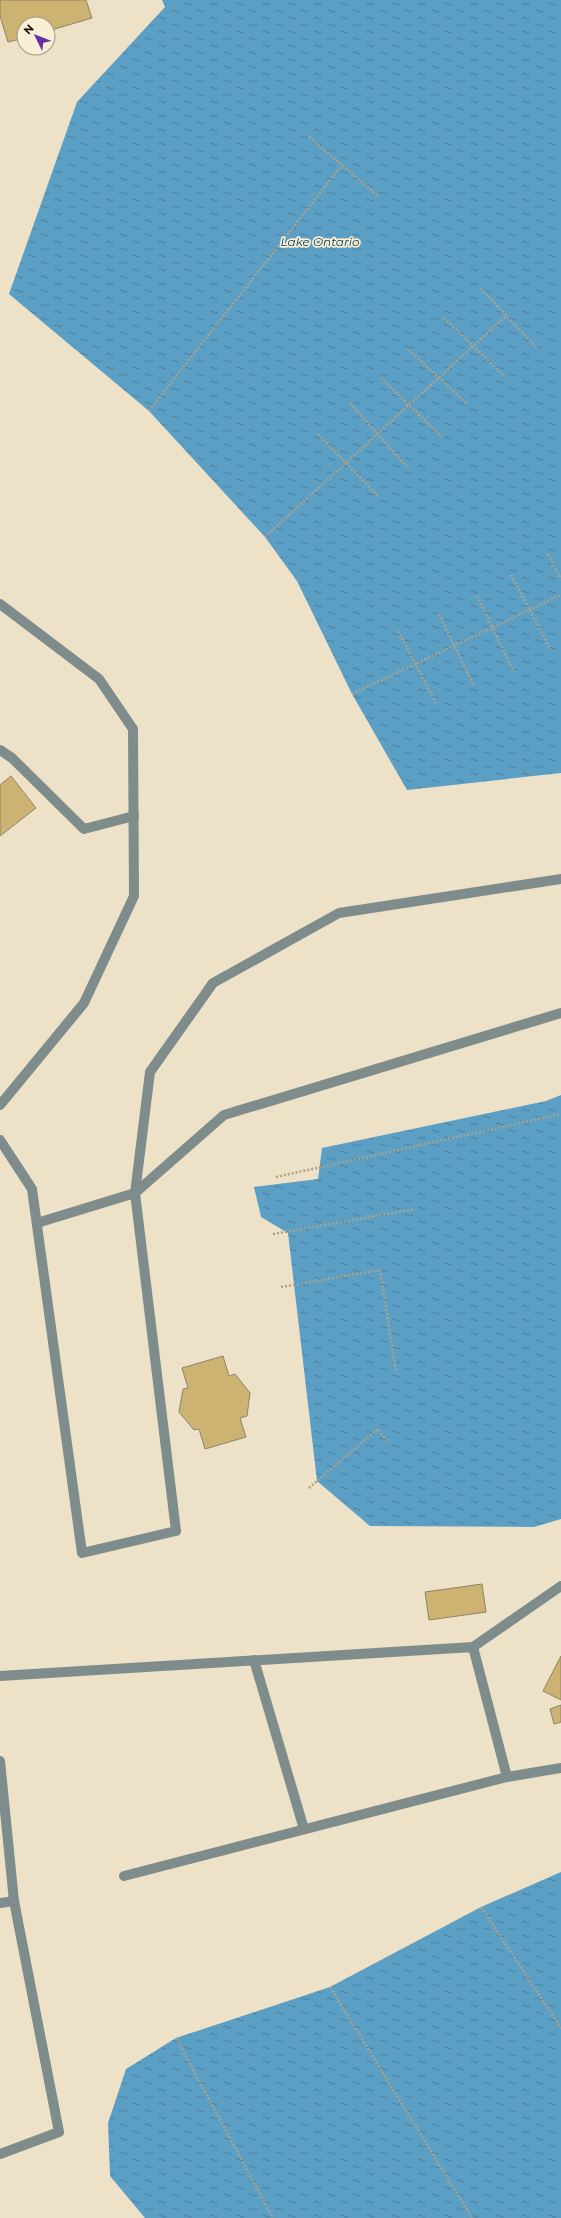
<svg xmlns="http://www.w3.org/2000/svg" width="561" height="2218" font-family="Montserrat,sans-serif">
<defs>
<pattern id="water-ripples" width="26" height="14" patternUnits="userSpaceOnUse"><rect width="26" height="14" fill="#5c9fc5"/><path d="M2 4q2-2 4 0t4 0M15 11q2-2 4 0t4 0" fill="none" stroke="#4b819e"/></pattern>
</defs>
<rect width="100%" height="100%" fill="#ede2c8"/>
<g fill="url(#water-ripples)">
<polygon points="162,0 561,0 561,773 407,790 352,694 297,581 265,537 149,411 9,294 77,102 165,7"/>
<polygon points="561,1095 561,1519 534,1527 370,1526 317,1481 288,1233 261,1217 254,1187 318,1179 322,1148 546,1101"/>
<polygon points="561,1872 561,2218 145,2218 110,2176 108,2123 126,2069 176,2038 330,1987 481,1907"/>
</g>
<g fill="#cdb372" stroke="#8d836b">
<polygon points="0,0 86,0 92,18 48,31 48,24 24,24 24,38 8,42 0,16"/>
<polygon points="11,776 36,808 0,836 0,785"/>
<polygon points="223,1356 229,1376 235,1374 250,1393 247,1416 240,1418 246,1437 205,1449 199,1429 194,1430 179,1412 183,1389 188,1388 182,1368"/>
<polygon points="482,1584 486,1612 429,1620 425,1592"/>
<polygon points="561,1656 561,1700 543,1691"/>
<polygon points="561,1705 561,1722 554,1724 550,1709"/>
</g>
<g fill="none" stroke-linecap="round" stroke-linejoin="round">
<g stroke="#aba28e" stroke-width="2.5" stroke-dasharray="2 2" stroke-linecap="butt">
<polyline points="309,137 378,196"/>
<polyline points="480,288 537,348"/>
<polyline points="444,318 505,377"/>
<polyline points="409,350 467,404"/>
<polyline points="381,378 442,437"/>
<polyline points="350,403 407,467"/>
<polyline points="149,411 342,165"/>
<polyline points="318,434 378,496"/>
<polyline points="265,537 507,315"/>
<polyline points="548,554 561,579"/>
<polyline points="511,575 551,650"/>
<polyline points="477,596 514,672"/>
<polyline points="439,614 474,686"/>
<polyline points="398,631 436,703"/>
<polyline points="352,694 561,595"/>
<polyline points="276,1177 561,1114"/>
<polyline points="273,1234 415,1209"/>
<polyline points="281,1287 380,1270 396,1371"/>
<polyline points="309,1488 378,1429 387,1441"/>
<polyline points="481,1907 561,2028"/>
<polyline points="330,1987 472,2218"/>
<polyline points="176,2038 273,2218"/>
</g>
<g stroke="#7e8c8c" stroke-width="10">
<polyline points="0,604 99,679 133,729 134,896 84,1003 0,1105"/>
<polyline points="0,750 12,758 84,829 134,816"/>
<polyline points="0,1140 32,1189 82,1553 176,1531 135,1193 37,1223"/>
<polyline points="135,1193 150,1072 213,983 339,913 561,879"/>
<polyline points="135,1193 224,1115 561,1013"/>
<polyline points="473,1647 561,1586"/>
<polyline points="254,1660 304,1829"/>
<polyline points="0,1676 473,1647 507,1777 124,1876"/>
<polyline points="0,1761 14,1901 59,2132 0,2154"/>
<polyline points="507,1777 561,1768"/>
<polyline points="0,1903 14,1901"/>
</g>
</g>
<g text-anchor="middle" stroke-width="3.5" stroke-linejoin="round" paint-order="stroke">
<g font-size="12" font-style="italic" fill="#023d58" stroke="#faefd5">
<text x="320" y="246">Lake Ontario</text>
</g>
</g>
<g transform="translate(36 36) rotate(313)"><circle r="19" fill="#faefd5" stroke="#a09885"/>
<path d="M0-3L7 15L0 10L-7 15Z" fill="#6831a8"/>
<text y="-6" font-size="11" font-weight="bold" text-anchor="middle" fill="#1a160d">N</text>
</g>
</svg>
